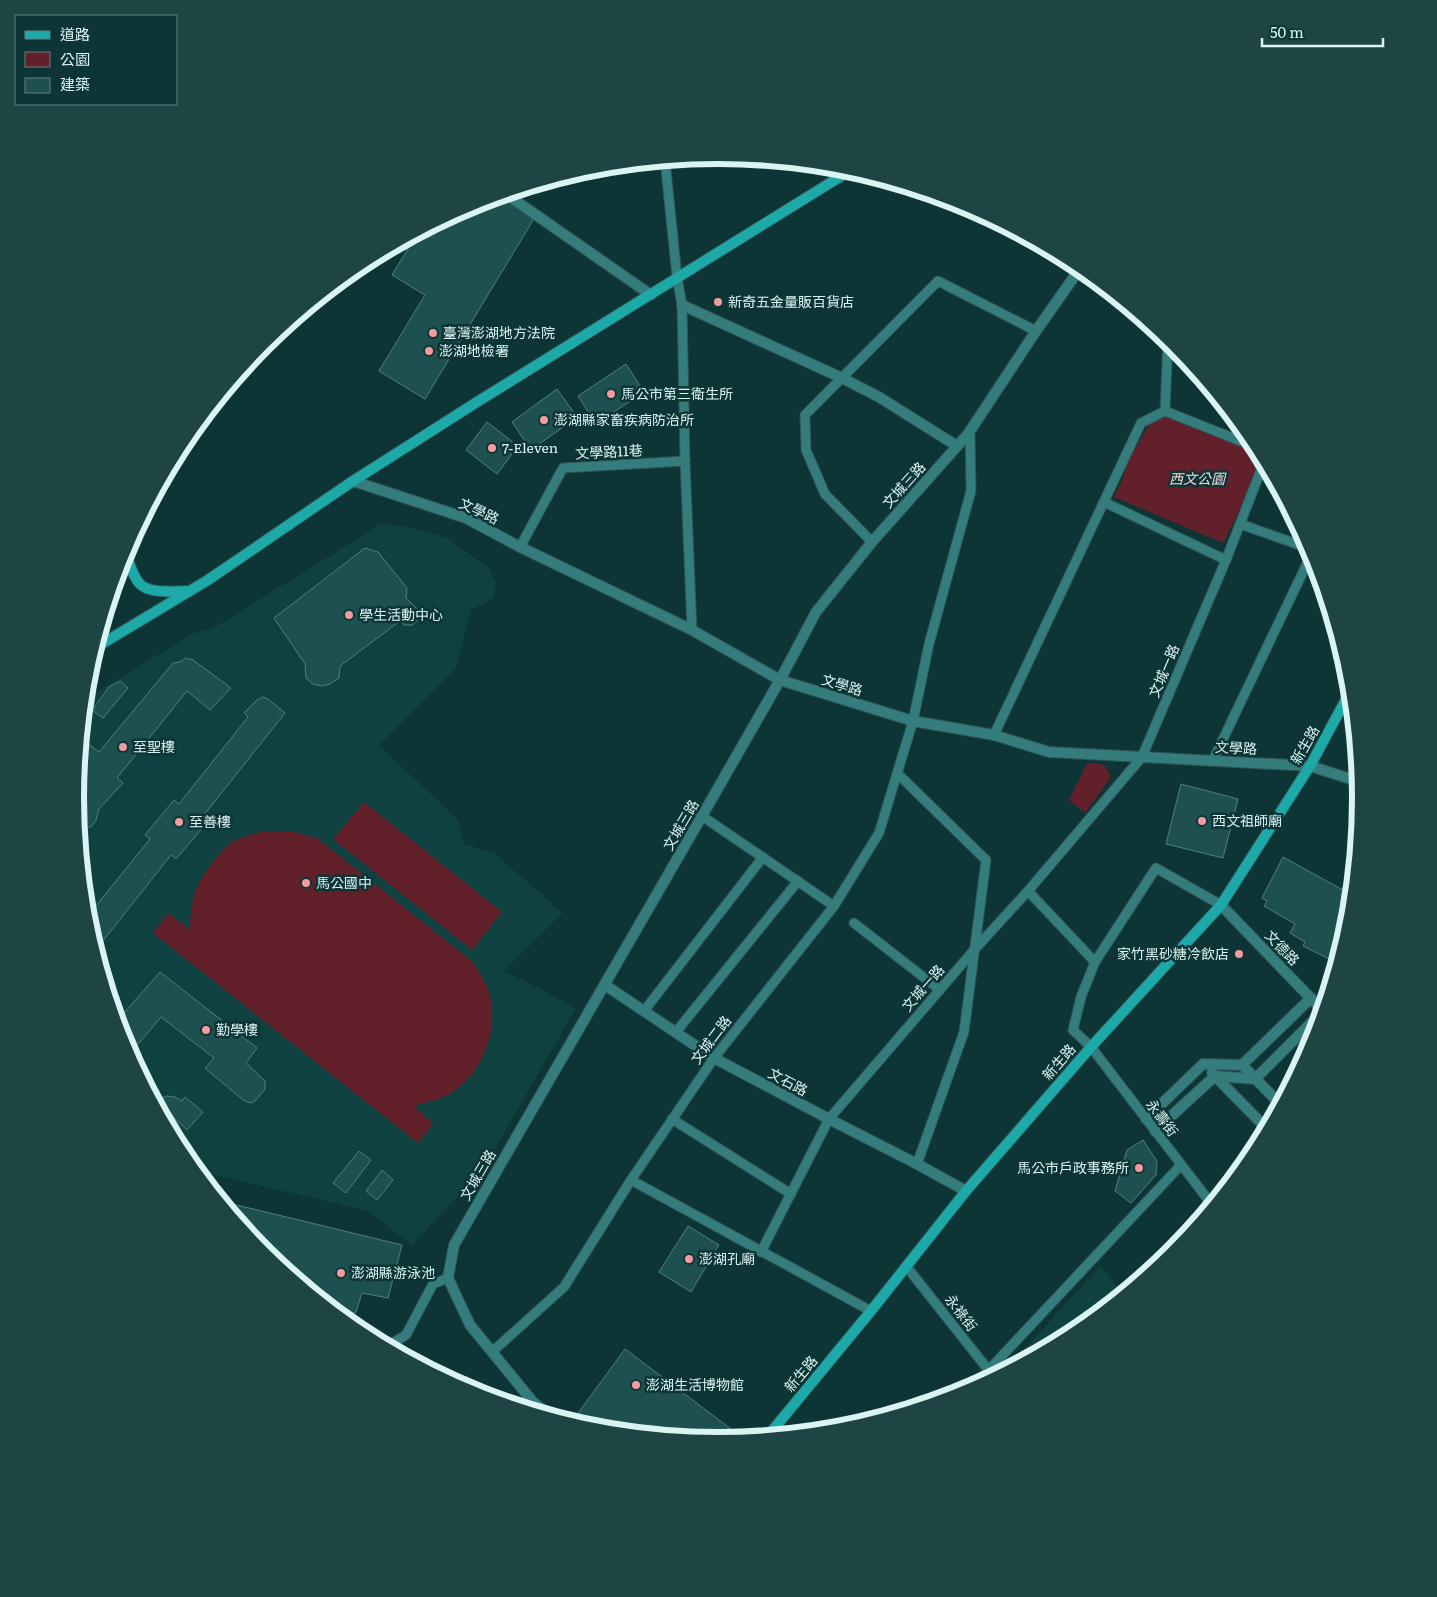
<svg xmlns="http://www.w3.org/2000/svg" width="1437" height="1597" font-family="Literata,'Noto Sans TC',serif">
<rect width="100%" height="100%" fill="#0e3535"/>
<g fill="#0f4141">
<polygon points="381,524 414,528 447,538 489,568 496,583 494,597 471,610 456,668 379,745 458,820 464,844 495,854 563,913 504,971 576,1008 482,1171 412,1245 368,1211 195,1170 183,1156 124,1044 87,924 75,798 85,699 192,634 217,626"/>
<polygon points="1101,1265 1123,1295 1076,1334 1012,1368 1014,1361"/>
</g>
<g fill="#61202a">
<polygon points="1169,415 1251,448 1258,469 1240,510 1223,543 1114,497 1123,478 1128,461 1151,421"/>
<polygon points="1087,763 1105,765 1111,777 1085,813 1069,800"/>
<polygon points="364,802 502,912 472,950 333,839"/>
<path d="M 263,831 L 290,831 L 317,838 L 474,963 C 478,971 484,979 487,987 C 502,1023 484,1073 451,1093 C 439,1100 427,1102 414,1106 L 433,1123 L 418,1143 L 153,933 L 168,913 L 190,930 C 191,898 195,883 216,858 C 221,852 229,843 236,840 C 244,836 254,834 263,831 Z"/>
</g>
<g fill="#1e5050" stroke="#4f8080">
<polygon points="500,195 535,217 425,399 379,371 425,295 392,275 417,234 473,204"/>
<polygon points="626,364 644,392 596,424 578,396"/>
<polygon points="557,389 577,417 531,450 512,422"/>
<polygon points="487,422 518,446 497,474 466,450"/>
<polygon points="365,548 378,552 407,588 406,598 419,611 419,619 412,625 404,625 400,621 340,666 339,678 330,684 321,686 313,684 306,678 305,664 274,618"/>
<polygon points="186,658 193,660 231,688 210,710 187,691 117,778 123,783 99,809 96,820 92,826 84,829 78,827 75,798 78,766 83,761 79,757 81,742 82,739 99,752 173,663 180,662"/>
<polygon points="120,681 128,688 103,718 92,710 109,687"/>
<polygon points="263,697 268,699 285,713 200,820 205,825 176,859 171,855 95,951 87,917 150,839 145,835 174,800 179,804 248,717 244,713 257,700"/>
<polygon points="1181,784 1238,799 1223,858 1166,844"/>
<polygon points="1283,857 1352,895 1350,921 1329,959 1303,946 1305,942 1290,933 1295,924 1264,906 1267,901 1262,898"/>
<polygon points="160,972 257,1048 246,1063 265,1081 265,1089 255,1101 250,1103 243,1100 205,1068 214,1058 161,1017 134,1049 122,1040 117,1021"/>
<polygon points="152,1096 157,1100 167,1096 175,1097 182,1101 185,1097 203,1112 187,1130 173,1117 167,1117 164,1120"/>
<polygon points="1143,1140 1157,1161 1156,1175 1131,1203 1115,1191 1127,1150"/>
<polygon points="359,1151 371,1160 346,1193 333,1183"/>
<polygon points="382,1170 393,1180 377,1200 366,1191"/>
<polygon points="220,1201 402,1245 388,1298 362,1293 356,1312 344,1320 263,1253"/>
<polygon points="688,1226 719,1245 691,1292 659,1272"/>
<polygon points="1077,1317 1086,1325 1076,1334 1043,1351"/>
<polygon points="625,1349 731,1429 721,1442 593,1430 580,1426 573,1420"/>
</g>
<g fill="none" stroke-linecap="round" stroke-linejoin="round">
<defs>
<g id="lane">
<polyline points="665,160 677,277 682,305 685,461 692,630"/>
<polyline points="1165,411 1168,339"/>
<polyline points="1104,502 1226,560"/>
<polyline points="1240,524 1311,549"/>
<polyline points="872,542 825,494 806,450 805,415 938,281 1036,331"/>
<polyline points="520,547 563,468 685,461"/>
<polyline points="1213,760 1313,551"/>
<polyline points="898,774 986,860 964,1032 917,1164"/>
<polyline points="702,816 834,906"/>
<polyline points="1028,891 1095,962"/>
<polyline points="854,923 940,990"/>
<polyline points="644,1011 763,857"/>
<polyline points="676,1032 798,881"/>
<polyline points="672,1119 791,1194"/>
<polyline points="631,1180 871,1311"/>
<polyline points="1213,1206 1091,1047 1073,1030 1081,997 1095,962 1156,868 1221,905"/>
<polyline points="761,1252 829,1119 974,950 1028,891 1142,757 1226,560 1261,470 1253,446 1165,411 1141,423 994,735"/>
<polyline points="906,1266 994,1377"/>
<polyline points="386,1347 406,1335 433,1284 448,1278"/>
<polyline points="492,1352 564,1287 631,1180 714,1058 834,906 879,833 913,721 929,644 971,491 970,430"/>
<polyline points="970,1390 1181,1165"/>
</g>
<g id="street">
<polyline points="506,194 651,295"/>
<polyline points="682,305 842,378 879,397 957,446"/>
<polyline points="353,481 466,518 520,547 692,630 780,680 913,721 994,735 1049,752 1310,766 1360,782"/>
<polyline points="1221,905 1323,1011"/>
<polyline points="605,985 714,1058 829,1119 917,1164 966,1191"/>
<polyline points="1242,1065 1281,1105"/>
<polyline points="1212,1073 1268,1130"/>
<polyline points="1146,1119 1203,1064 1242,1065 1311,998"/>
<polyline points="1155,1131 1215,1076 1255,1079 1323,1011"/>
<polyline points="552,1417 533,1402 470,1325 448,1278 454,1245 702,816 780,680 816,612 872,542 968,434 1036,331 1081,267"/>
</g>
<g id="secondary">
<path d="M 125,551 C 129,561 132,576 140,584 C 149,594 174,591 187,591"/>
<polyline points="95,648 208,580 353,481 477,402 851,170"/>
<polyline points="767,1437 871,1311 966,1191 1091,1047 1221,905 1310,766 1351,690"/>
</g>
</defs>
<use href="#lane" stroke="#2f5353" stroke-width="11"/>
<use href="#street" stroke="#2f5353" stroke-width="12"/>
<use href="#secondary" stroke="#2f5353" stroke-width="12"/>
<use href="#lane" stroke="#347d7c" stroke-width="9"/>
<use href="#street" stroke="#347d7c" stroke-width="10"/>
<use href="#secondary" stroke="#1ea9a9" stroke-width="10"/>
</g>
<g fill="#f49aa1" stroke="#0e3535" stroke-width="2">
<circle cx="718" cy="302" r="5"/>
<circle cx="433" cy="333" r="5"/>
<circle cx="429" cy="351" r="5"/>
<circle cx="611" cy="394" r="5"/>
<circle cx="544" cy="420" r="5"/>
<circle cx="492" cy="448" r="5"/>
<circle cx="349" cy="615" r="5"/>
<circle cx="123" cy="747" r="5"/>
<circle cx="1202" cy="821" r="5"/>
<circle cx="179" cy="822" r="5"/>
<circle cx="306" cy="883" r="5"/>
<circle cx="1239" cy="954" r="5"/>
<circle cx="206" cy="1030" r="5"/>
<circle cx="1139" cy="1168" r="5"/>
<circle cx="689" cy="1259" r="5"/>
<circle cx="341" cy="1273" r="5"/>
<circle cx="636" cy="1385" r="5"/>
</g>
<g text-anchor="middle" stroke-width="5" stroke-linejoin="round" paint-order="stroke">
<g font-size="14" fill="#daf3f3" stroke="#0e3535" text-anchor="start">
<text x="728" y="307">新奇五金量販百貨店</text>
<text x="443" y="338">臺灣澎湖地方法院</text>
<text x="439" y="356">澎湖地檢署</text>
<text x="621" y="399">馬公市第三衛生所</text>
<text x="554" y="425">澎湖縣家畜疾病防治所</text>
<text x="502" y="453">7-Eleven</text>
<text x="359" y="620">學生活動中心</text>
<text x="133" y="752">至聖樓</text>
<text x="1212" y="826">西文祖師廟</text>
<text x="189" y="827">至善樓</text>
<text x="316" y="888">馬公國中</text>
<text x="1229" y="959" text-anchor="end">家竹黑砂糖冷飲店</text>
<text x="216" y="1035">勤學樓</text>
<text x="1129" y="1173" text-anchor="end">馬公市戶政事務所</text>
<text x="699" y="1264">澎湖孔廟</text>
<text x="351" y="1278">澎湖縣游泳池</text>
<text x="646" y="1390">澎湖生活博物館</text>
</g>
<g font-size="14" fill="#daf3f3" stroke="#0e3535">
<text transform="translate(609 452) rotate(-3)" y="5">文學路11巷</text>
<text transform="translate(904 485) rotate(-48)" y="5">文城三路</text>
<text transform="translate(479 511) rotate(25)" y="5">文學路</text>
<text transform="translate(1164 671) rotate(-67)" y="5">文城一路</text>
<text transform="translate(842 685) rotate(17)" y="5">文學路</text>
<text transform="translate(1305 745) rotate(-60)" y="5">新生路</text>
<text transform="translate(1236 748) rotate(3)" y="5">文學路</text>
<text transform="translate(681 825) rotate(-60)" y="5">文城三路</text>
<text transform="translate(1282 948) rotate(46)" y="5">文德路</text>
<text transform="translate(923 988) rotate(-49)" y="5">文城一路</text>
<text transform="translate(711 1040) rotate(-53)" y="5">文城二路</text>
<text transform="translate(1059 1062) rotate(-49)" y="5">新生路</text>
<text transform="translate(788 1082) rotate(28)" y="5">文石路</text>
<text transform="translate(1162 1118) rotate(53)" y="5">永壽街</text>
<text transform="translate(478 1175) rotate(-60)" y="5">文城三路</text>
<text transform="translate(961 1313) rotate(52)" y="5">永祿街</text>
<text transform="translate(801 1374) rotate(-50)" y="5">新生路</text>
</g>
<g font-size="14" font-style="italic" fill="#efd8d9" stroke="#0e3535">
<text x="1197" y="484">西文公園</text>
</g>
</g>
<path d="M0 0H1437V1597H0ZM84 798a634 634 0 1 1 1268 0a634 634 0 1 1-1268 0Z" fill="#1e4444" fill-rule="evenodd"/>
<path fill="none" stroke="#daf3f3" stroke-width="6" d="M84 798a634 634 0 1 1 1268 0a634 634 0 1 1-1268 0Z"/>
<rect x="15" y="15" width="162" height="90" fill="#0e3535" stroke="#608181"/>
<rect x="25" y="31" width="25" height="8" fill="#1ea9a9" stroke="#608181"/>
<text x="60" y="40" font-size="15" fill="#daf3f3">道路</text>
<rect x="25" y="52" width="25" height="15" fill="#61202a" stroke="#608181"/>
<text x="60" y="65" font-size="15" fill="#daf3f3">公園</text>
<rect x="25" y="78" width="25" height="15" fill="#1e5050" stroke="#608181"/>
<text x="60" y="90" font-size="15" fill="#daf3f3">建築</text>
<path d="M1262 38v8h121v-8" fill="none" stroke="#daf3f3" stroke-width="2.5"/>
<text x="1270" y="38" font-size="15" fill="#daf3f3" stroke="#0e3535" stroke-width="4" paint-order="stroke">50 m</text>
</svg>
